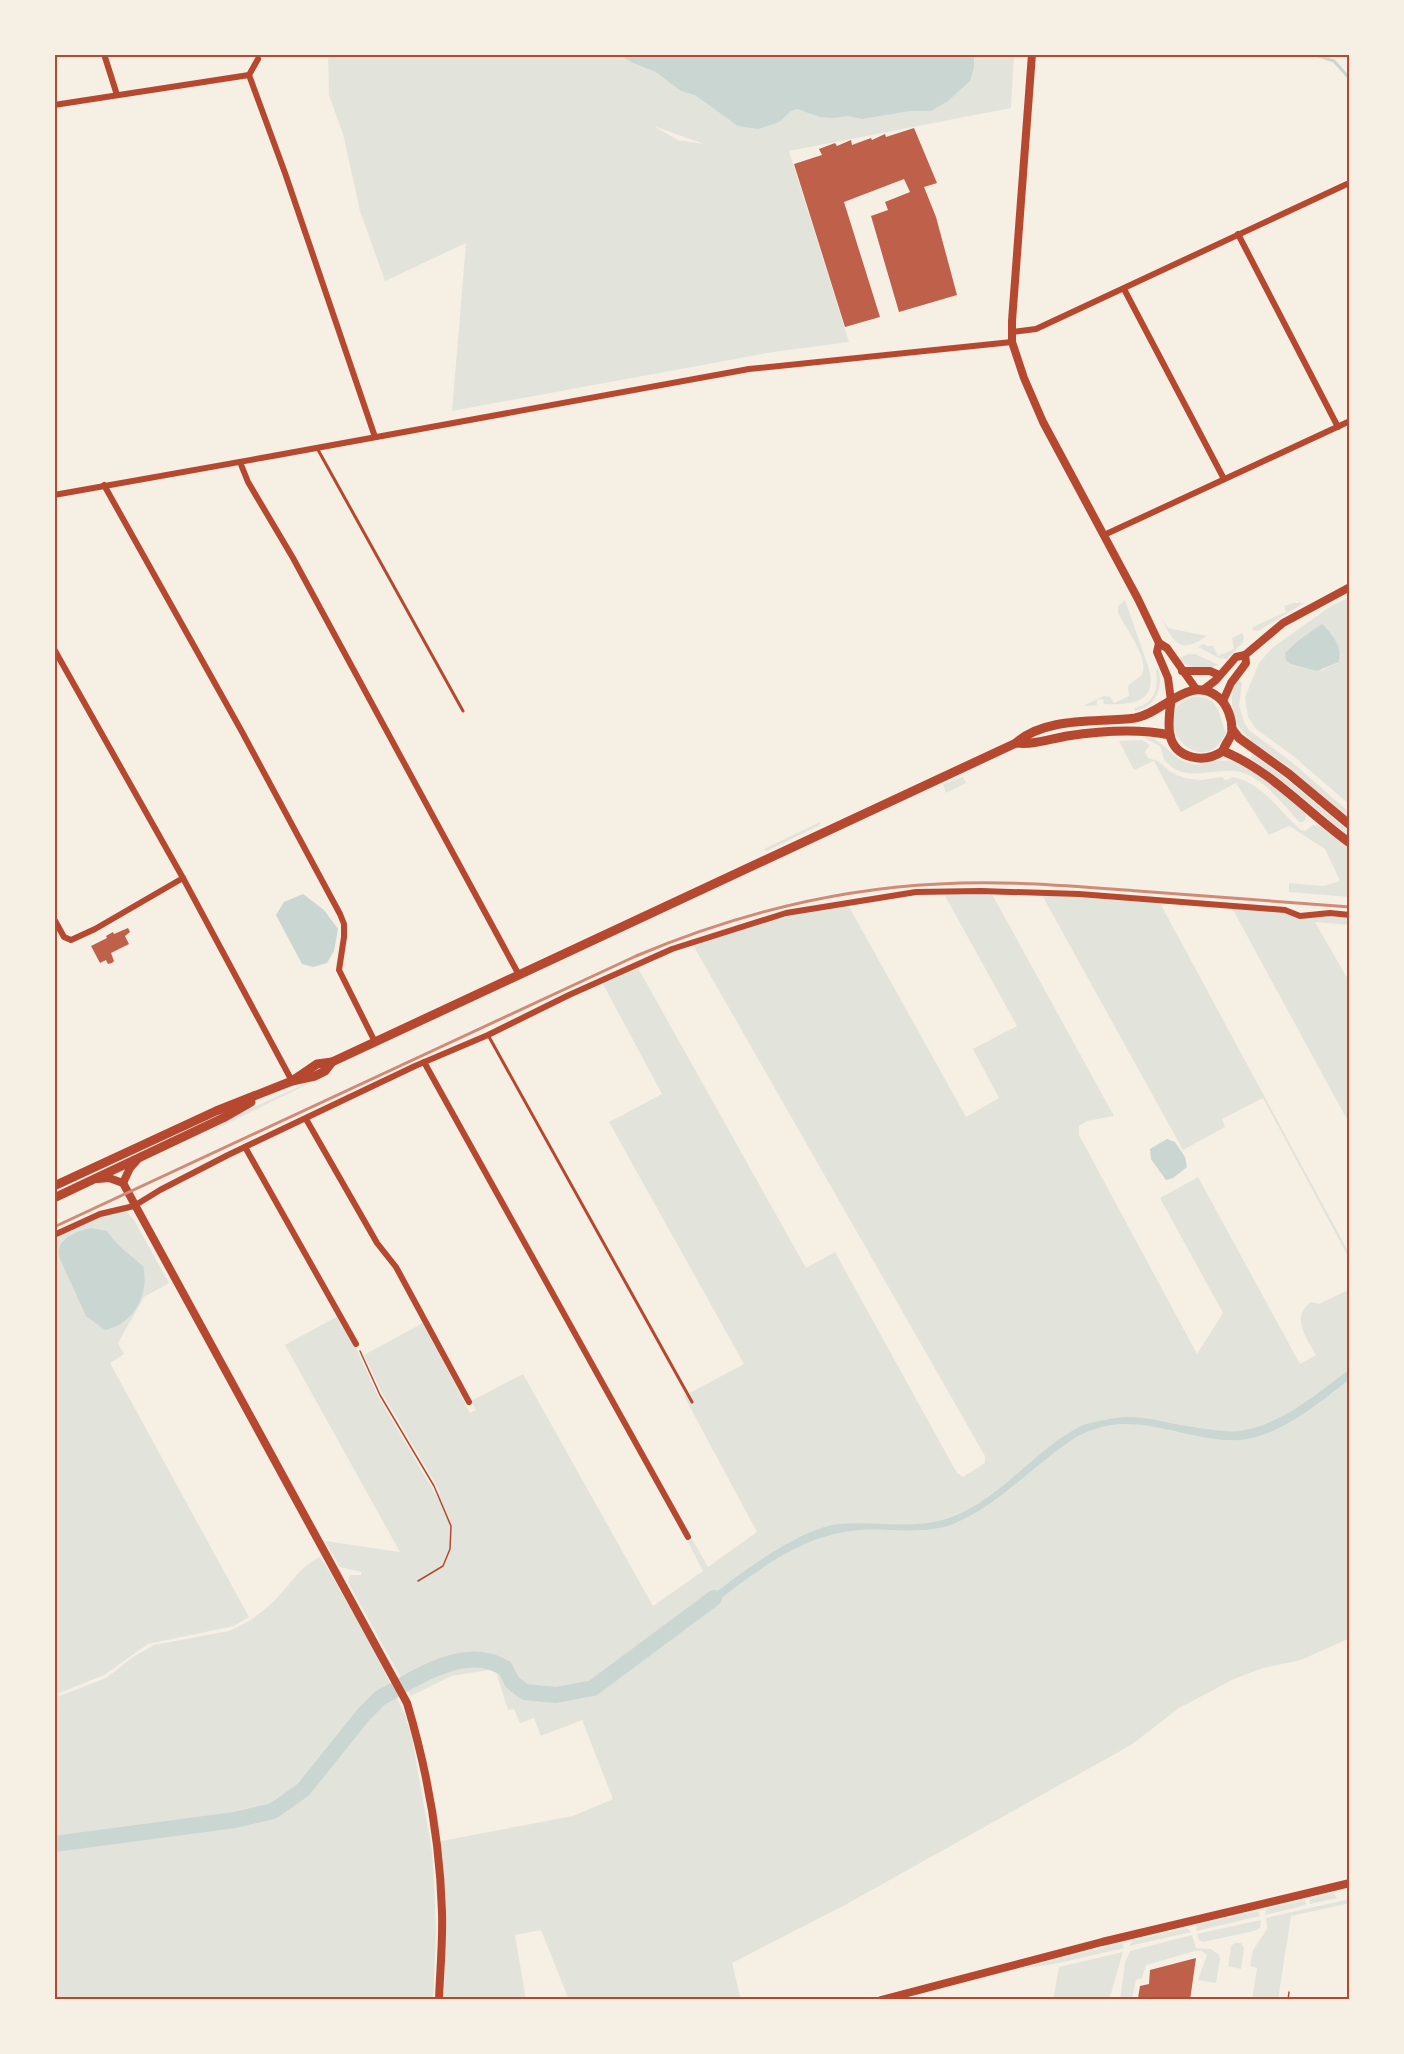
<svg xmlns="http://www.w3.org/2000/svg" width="1404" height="2054" font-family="Raleway,sans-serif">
<rect width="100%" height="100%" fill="#f6efe4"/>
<g fill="#e2e4dc" fill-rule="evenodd">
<path d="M 328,54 L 1014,54 L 1011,108 L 789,151 L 849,342 L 773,352 L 452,411 L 466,243 L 385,281 L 360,211 L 343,134 L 329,95 ZM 655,127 L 656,127 L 704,144 L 678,140 Z"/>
<path d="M 1350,597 L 1350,805 L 1292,755 L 1256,729 L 1248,717 L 1245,697 L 1259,663 L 1272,648 L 1331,606 ZM 1331,632 L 1341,656 L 1339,662 L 1321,671 Z"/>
<path d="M 1125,600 L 1149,669 C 1158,704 1130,705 1104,704 L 1103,699 L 1097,700 L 1097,705 L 1083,706 L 1104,696 L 1110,697 L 1114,703 L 1129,696 L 1128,686 C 1132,681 1139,679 1142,674 C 1150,660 1125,627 1118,613 L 1118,606 Z"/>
<polygon points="1294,603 1304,603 1258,631 1252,630 1253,627 1286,612 1284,606"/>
<path d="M 1160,616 L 1168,628 L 1207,636 C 1202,639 1195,644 1189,645 C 1174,649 1166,626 1160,616 Z"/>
<polygon points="1242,633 1244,637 1243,642 1227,659 1219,658 1198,647 1203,644 1207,646 1213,646 1218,656 1234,649 1232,638"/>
<path d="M 1188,654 L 1195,654 L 1219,665 C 1204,670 1190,669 1178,659 Z"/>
<path d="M 1158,668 C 1164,687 1156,707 1135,711 L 1135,708 C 1154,704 1159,688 1156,671 Z"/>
<path d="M 1238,679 L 1242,683 L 1239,706 L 1245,724 L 1249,730 L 1293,763 L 1350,813 L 1350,819 C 1329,803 1310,784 1290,768 C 1275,756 1254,746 1242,731 C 1231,717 1228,694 1238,679 Z"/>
<path d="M 1194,697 C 1221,696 1218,715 1226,733 C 1201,787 1140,712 1194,697 Z"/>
<path d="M 1142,737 C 1163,737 1168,755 1185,762 C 1203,769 1214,758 1231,761 C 1245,764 1293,799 1303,811 C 1307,815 1306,815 1305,820 L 1303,822 L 1299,822 C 1283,804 1267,782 1244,773 C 1220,764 1183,787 1164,759 C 1162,755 1162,750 1160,746 Z"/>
<path d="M 1142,740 L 1150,745 L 1145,752 L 1148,758 L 1158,761 L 1169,771 L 1184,778 L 1201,780 L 1222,777 L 1225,780 L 1230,779 L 1232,777 C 1262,782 1280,812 1301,830 L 1305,831 L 1313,825 L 1318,825 L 1350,849 L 1350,897 L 1289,892 L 1289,883 L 1323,886 L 1340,881 L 1325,849 L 1289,826 L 1269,835 L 1236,783 L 1181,812 L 1154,761 L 1134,770 L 1119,741 Z"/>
<polygon points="1253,754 1290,782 1350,832 1350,837 1287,785 1250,758"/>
<polygon points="963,777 966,783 946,793 943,784"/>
<polygon points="820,822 820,825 767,851 764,849"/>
<path d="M 944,894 L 992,894 L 1114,1116 L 1087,1121 L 1079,1126 L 1079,1135 L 1197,1354 L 1223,1313 L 1160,1198 L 1198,1177 L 1300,1364 L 1316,1355 C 1307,1339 1290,1317 1311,1302 L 1319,1304 L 1350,1289 L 1350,1638 L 1301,1660 L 1263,1668 L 1234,1679 L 1179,1708 L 1131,1745 L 845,1905 L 732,1963 L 741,2000 L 569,2000 L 541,1930 L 515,1935 L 526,2000 L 444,2000 C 446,1947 447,1895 441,1841 L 573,1816 L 613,1799 L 582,1720 L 541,1736 L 534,1718 L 520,1723 L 514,1709 L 508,1710 L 495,1669 L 451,1676 L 411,1696 L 348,1582 L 350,1575 L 361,1575 L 361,1572 L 340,1567 L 325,1541 L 400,1552 L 285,1345 L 338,1316 L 357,1350 L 378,1396 L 436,1495 L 440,1493 L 435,1483 L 382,1393 L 364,1355 L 423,1323 L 470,1413 L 476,1410 L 471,1401 L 523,1374 L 653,1606 L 703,1571 L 688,1542 L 692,1539 L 708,1567 L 757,1532 L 684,1396 L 744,1364 L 609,1122 L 662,1094 L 603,984 L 638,968 L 806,1268 L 835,1252 L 957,1473 L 963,1477 L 985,1463 L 985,1456 L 693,945 L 787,915 L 848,905 L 966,1117 L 999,1098 L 973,1049 L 1017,1026 Z"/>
<polygon points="1042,895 1160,903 1350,1255 1350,1260 1263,1098 1222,1119 1225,1127 1183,1150"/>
<polygon points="1232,908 1350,918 1350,925 1315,922 1350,983 1350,1125"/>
<polygon points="320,1077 320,1078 208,1133 232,1117"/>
<path d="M 126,1211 L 134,1220 L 169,1283 L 144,1297 L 118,1343 L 124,1354 L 110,1363 L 249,1617 L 234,1626 L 148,1644 L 104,1675 L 54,1695 L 54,1239 C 76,1225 101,1214 126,1211 Z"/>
<path d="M 320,1557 L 331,1574 L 376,1654 L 405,1715 L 412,1738 L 432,1851 L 434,1882 L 436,1933 L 433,2000 L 54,2000 L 54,1698 L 106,1678 L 133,1657 L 154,1645 L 229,1631 C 248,1623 262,1613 276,1599 C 290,1585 301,1565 320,1557 Z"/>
<polygon points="1334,1893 1337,1898 1310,1904 1309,1899"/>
<polygon points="1350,1899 1350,1903 1291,1916 1278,2000 1252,2000 1257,1968 1250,1966 1253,1950 1267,1929 1266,1918"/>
<polygon points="1305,1900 1306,1905 1265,1915 1266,1909"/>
<polygon points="1258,1911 1260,1916 1196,1931 1197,1925"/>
<polygon points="1261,1920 1260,1928 1254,1931 1203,1942 1199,1940 1197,1934"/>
<polygon points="1187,1928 1191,1932 1129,1946 1132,1941"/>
<polygon points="1192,1935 1196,1948 1211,1949 1218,1954 1220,1959 1216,1983 1198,1980 1207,1955 1202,1951 1195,1951 1146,1965 1142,1978 1136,1980 1132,1999 1134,2000 1120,2000 1125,1963 1130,1951"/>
<polygon points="1122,1943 1124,1948 1059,1963 1015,1970"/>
<polygon points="1235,1943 1241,1943 1244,1948 1241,1969 1228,1966 1231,1946"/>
<polygon points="1123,1952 1109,2000 1053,2000 1059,1967"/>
</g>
<g fill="#c9d6d2">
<polygon points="619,54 974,54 974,68 970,81 948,101 931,111 910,111 862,119 848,116 834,118 820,117 797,109 791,111 779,122 758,129 738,126 695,95 681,91 656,72 633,63"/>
<path d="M 1322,624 C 1332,633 1343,648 1339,662 L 1317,671 L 1291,664 L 1286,660 L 1285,653 L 1299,640 Z"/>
<polygon points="303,894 324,910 338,929 334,951 327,963 313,967 302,964 276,915 284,902"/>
<polygon points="1167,1139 1175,1142 1185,1157 1187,1167 1173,1178 1166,1180 1151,1159 1150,1149"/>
<path d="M 91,1228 L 107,1231 C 120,1249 127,1252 143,1266 C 150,1293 134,1324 105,1330 L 86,1316 L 60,1259 C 59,1256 58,1253 59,1249 C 61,1237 81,1230 91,1228 Z"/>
<path d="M 1350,1369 L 1350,1379 C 1320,1402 1279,1437 1240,1440 C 1191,1443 1141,1411 1092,1430 C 1076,1435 1063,1446 1050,1456 C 1019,1480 990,1509 953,1524 C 925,1535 888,1528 859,1530 C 796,1535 748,1578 701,1614 L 696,1608 C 730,1581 797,1528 840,1524 C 876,1521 914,1530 949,1518 C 1000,1500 1032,1452 1079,1427 C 1088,1423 1100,1421 1110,1419 C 1137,1413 1160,1422 1186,1426 C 1201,1428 1226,1433 1240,1431 C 1283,1424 1316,1394 1350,1369 Z"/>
</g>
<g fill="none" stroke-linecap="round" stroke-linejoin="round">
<polyline stroke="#c9d6d2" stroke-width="3" points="1313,54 1334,61 1350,79"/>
<g stroke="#c9d6d2" stroke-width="16">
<path d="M 399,1687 C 423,1673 459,1654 487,1661 C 493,1662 499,1665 505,1668 L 512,1682 L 525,1692 L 556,1695 L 593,1688 L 714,1598"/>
<polyline points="54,1844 235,1820 273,1811 303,1790 364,1714 380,1698 393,1691"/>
</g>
</g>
<g fill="#bf614a">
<polygon points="914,128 937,183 924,187 936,217 957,295 899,312 871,216 888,210 885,202 910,192 904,179 844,202 880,317 845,327 794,164 822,155 819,149 835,143 837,146 851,140 852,145 871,138 872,140 885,134 886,137"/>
<polygon points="128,928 130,932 125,936 129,944 111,953 114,961 112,963 108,964 106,960 100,963 91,946 107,938 106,936 113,932 114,934"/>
<polygon points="1196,1958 1190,2000 1146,2000 1138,1998 1140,1986 1149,1984 1150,1970"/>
</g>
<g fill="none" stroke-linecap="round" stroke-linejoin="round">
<g stroke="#b5482f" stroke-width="1.5">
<polyline points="360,1351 380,1395 434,1486 451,1526 450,1549 443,1566 418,1581"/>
<polyline points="1288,2000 1289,1992"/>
</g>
<g stroke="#b5482f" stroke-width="3">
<polyline points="317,448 463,711"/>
<polyline points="488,1035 692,1402"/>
</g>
<g stroke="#b5482f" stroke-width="6">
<polyline points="104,54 117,95"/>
<polyline points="249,75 258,59"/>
<polyline points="54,105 249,75 285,173 375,437"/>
<polyline points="1238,234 1338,427"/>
<polyline points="1124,289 1224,479"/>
<polyline points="1012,332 1036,329 1347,184 1350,184"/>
<polyline points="240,462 248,482 293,558 519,975"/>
<polyline points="104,485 241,730 340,914 344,924 344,937 339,970 375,1042"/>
<polyline points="54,495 278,455 749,369 1012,342"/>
<polyline points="1104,535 1350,421"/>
<polyline points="54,649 183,878 292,1081"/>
<polyline points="54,919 64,937 71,940 95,929 183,878"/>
<polyline points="424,1062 688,1537"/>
<polyline points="306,1119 377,1243 396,1267 469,1402"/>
<polyline points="245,1147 356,1344"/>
<polyline points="54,1235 100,1214 134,1206 160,1190 228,1155 415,1066 488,1035 569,995 672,949 786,913 916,892 981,891 1079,894 1285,910 1300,916 1330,913 1350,915"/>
</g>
<g stroke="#b5482f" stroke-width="8">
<polyline points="1182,671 1210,671 1219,675"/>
<polyline points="1203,690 1216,680 1236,657 1245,655 1283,623 1350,587"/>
<polyline points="1223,701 1231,683 1246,663 1245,655"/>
<path d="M 98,1179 L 109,1178 L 123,1183 L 407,1703 C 427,1770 440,1842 442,1912 C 443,1941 440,1971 439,2000"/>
<polyline points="123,1183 130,1168 138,1159"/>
<polyline points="881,2000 1102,1942 1350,1883"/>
</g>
<g stroke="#b5482f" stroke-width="8">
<polyline points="1032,54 1012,321 1012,342 1024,378 1043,422 1138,599 1159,643 1167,648 1196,689"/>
<polyline points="1159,643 1157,652 1168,678 1171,701"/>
</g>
<g stroke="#b5482f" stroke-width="9">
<polyline points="1232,729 1239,738 1289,774 1350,825"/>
<path d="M 1016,743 C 1034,745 1050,739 1067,736 C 1100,731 1137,728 1170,735"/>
<path d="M 1223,751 C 1272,771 1308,813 1350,843"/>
<path d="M 292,1081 L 317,1064 L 332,1062 L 1016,743 C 1046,716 1098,723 1135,718 C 1164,713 1189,674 1218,697 C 1227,704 1232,718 1232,730 C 1232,738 1225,743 1223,751 C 1214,757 1203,760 1192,757 C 1164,750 1168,723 1171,701"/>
<polyline points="54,1186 216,1111 292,1081 315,1076 325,1071 332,1062"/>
<polyline points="54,1198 223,1118 251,1102"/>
</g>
<path stroke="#cf8b77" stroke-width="3" d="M 54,1227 L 636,956 C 733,915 834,889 939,884 C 1005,880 1071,886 1138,891 C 1208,896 1279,901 1350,907"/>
</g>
<rect width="1404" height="2054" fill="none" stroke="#f6efe4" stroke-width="111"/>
<rect x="56" y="56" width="1292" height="1942" fill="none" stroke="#b5482f" stroke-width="2"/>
</svg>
